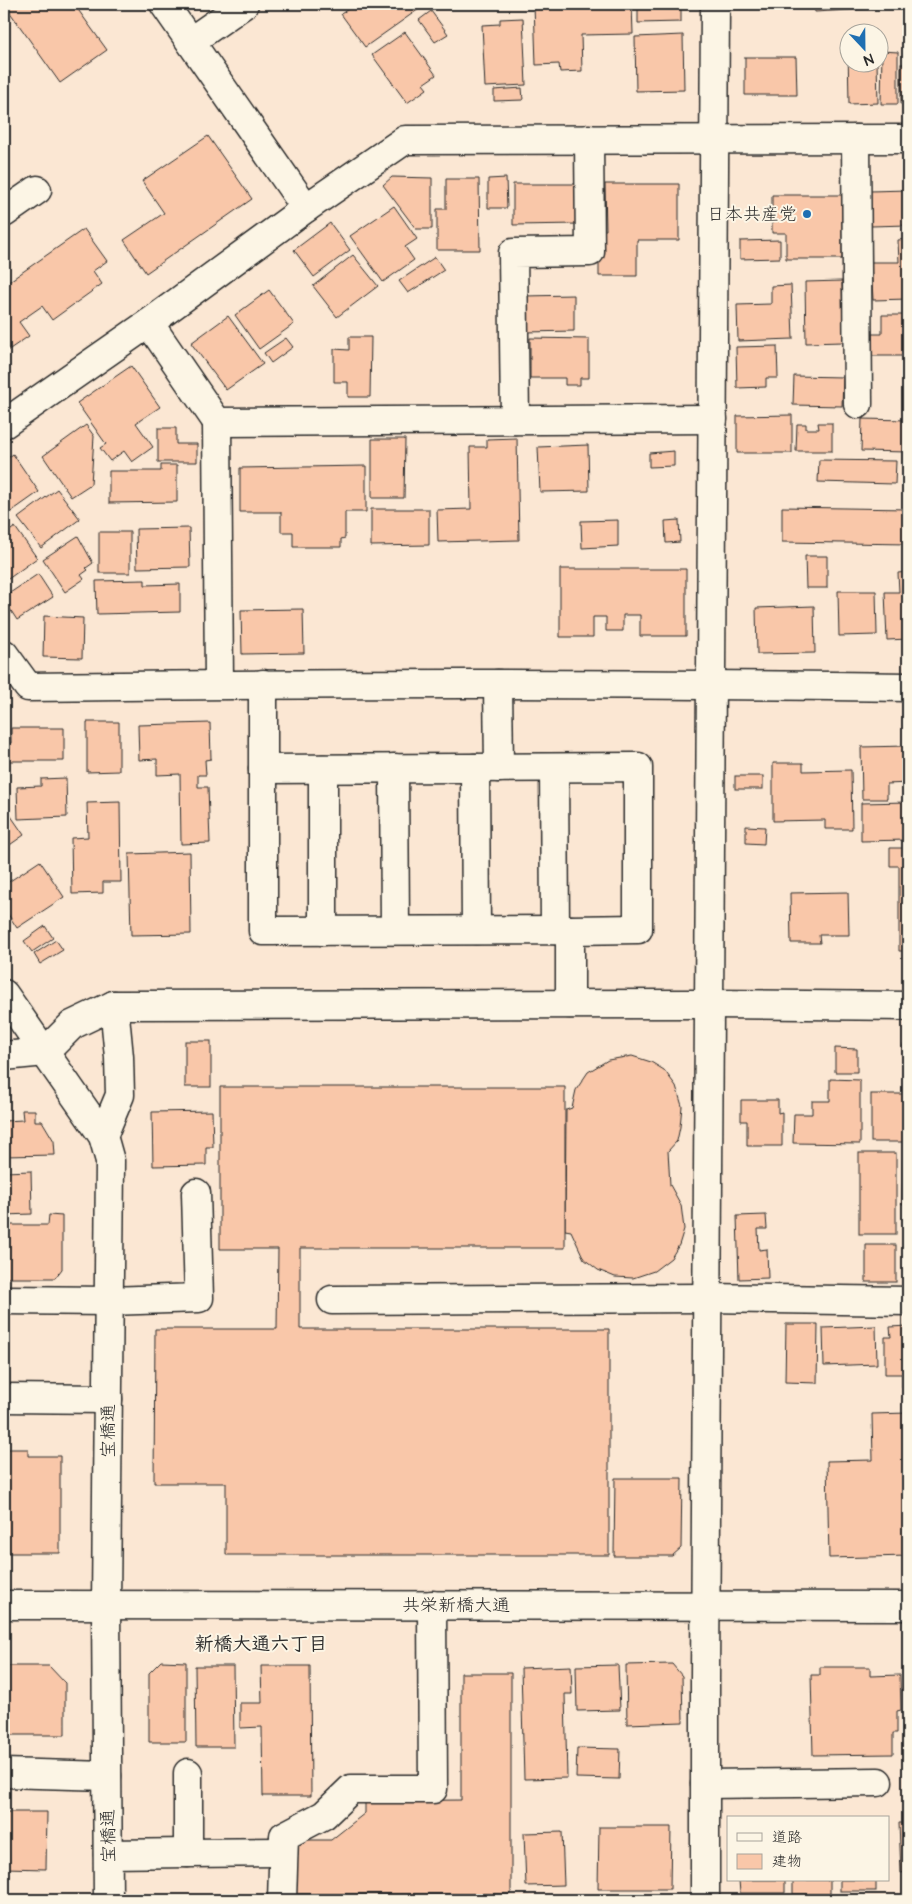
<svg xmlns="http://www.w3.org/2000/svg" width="912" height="1904" font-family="'Architects Daughter','Klee One',sans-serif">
<rect width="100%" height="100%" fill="#fbe7d3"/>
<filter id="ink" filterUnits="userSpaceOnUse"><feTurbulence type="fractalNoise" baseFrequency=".02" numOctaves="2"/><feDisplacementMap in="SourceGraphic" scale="10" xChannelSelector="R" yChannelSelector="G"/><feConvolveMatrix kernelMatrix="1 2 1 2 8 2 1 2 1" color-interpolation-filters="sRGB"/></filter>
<g filter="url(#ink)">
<g fill="#f9c7a9" stroke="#2b2b2b">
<polygon points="4,4 74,4 107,50 60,83"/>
<polygon points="355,4 426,4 365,47 341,14"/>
<polygon points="534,4 632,4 633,34 581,35 582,71 560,72 559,64 536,65"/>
<polygon points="638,4 681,4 681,22 638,23"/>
<polygon points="814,4 882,4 882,8 815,12"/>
<polygon points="431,11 448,34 435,42 419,20"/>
<polygon points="523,18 526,85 485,87 482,25 500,24 500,19"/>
<polygon points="405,32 436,75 423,84 427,89 407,103 372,55"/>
<polygon points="683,35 684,90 636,91 635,37"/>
<polygon points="848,47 850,47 850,62 877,62 878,103 849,104"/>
<polygon points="882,51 898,52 898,104 881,104"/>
<polygon points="745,57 796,57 797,95 745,95"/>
<rect x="901" y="64" width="7" height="40"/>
<polygon points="522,88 523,100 494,101 494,90"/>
<polygon points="208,136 252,199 146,273 124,240 164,213 142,181"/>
<polygon points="392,177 432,178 432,229 416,229 383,185"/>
<polygon points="506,178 507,208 488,208 488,179"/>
<polygon points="446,179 479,179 480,250 437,250 437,209 446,209"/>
<polygon points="513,184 580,184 580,224 513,225"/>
<polygon points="605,184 679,184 679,240 637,240 637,276 599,276 599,230 606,230"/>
<polygon points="908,190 908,225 871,226 870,191"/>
<polygon points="772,195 842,195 842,259 786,259 786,233 772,233"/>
<polygon points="394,206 417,239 405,247 414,260 383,282 350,236"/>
<polygon points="330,223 350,250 314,277 294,250"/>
<polygon points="84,229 107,261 93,271 102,284 52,320 42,306 19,322 29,336 4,353 4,285"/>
<polygon points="908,239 908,299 873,300 871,262 899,262 898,240"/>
<polygon points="780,240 780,258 740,259 740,241"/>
<polygon points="353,255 378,286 337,317 313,286"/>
<polygon points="435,257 444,270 408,293 399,281"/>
<polygon points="842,281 843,342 806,343 805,282"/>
<polygon points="791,285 793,339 738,341 737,305 771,304 771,286"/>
<polygon points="269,290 294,324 259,349 235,315"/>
<polygon points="574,295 574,331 526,332 525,296"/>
<polygon points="882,315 908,315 908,356 866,356 866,334 882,334"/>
<polygon points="228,316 263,364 226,390 191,343"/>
<polygon points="349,337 371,337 370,397 348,397 348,382 334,382 334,349 349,350"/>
<polygon points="286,338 293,347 271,363 264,353"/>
<polygon points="530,338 589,339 589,378 580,378 580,385 565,385 565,378 530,378"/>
<polygon points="777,346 778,378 766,378 766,387 737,388 736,347"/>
<polygon points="131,366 160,407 136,423 153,447 132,462 124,451 110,461 100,448 106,444 77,403"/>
<polygon points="794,376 843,377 842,406 793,405"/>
<polygon points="792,415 792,453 737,453 737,416"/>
<polygon points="862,419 908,420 908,452 861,451"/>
<polygon points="818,423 832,423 832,451 796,451 797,424 806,424 806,429 819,429"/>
<polygon points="86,425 94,436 91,484 71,497 43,456"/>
<polygon points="158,428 176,428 176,444 197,444 197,462 158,462"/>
<polygon points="517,438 519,540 438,542 437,510 471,509 470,447 487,447 487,439"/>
<polygon points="372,439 405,439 404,498 372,498"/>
<polygon points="588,445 589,491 540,492 538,447"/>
<polygon points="674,451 674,466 649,467 649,453"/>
<polygon points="13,454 39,492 5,516 4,461"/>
<polygon points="819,460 896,461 895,484 818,482"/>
<polygon points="161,465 177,465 177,502 109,503 109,471 161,471"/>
<polygon points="366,466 366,512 345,512 345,538 341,539 341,547 293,547 293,532 281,532 281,512 240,512 240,468"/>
<polygon points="57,489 80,519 41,548 18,518"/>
<polygon points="782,507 908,509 908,544 782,542"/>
<polygon points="371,509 429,509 429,545 371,546"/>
<polygon points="618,520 618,546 582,548 581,521"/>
<polygon points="679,520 680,542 666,543 665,521"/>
<polygon points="15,527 37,558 4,582 4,535"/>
<polygon points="189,528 190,567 137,568 136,529"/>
<rect x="99" y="532" width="31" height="41"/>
<polygon points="78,536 93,563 86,568 88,570 81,575 84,579 65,592 43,559"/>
<polygon points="805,556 827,556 827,588 806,588"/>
<polygon points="560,569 686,569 686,636 640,636 640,615 623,615 623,631 606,631 606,617 593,617 593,637 560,637"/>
<polygon points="908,572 908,639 887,640 885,592 899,592 898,573"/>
<polygon points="38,574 53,597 17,620 4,600 4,597"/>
<polygon points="145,580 145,585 180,584 180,612 97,614 96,581"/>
<polygon points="838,591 876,591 877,635 839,636"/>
<polygon points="814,606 815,653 757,654 756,608"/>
<polygon points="303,609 304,653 242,654 241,610"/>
<polygon points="44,616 83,618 82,658 43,657"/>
<polygon points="87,722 119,722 119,771 87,772"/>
<polygon points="210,723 211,759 205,760 206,775 198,775 198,787 208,787 210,843 181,844 180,774 157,775 157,759 139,760 138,725"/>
<polygon points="11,728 64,728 64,761 4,761 4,743 11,743"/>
<polygon points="908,746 908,783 887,784 887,799 862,799 861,747"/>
<polygon points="773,763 803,763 803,771 851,770 852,829 825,829 825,820 773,821"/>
<rect x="735" y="776" width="28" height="13"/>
<polygon points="66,778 67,817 18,819 17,787 41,786 41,779"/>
<polygon points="120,802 121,882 103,882 103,893 72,894 71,838 88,837 87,803"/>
<polygon points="908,802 908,840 861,841 861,803"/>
<polygon points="4,806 24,835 4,849"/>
<polygon points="746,826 765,827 764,844 746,843"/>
<polygon points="890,848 908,848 908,962 905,962 905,951 899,951 899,866 890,866"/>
<polygon points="190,852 191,934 131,935 129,854"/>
<polygon points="40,861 64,897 17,928 4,908 4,885"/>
<polygon points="848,892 849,935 819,935 820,943 791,943 790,893"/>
<polygon points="45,926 53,938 32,952 24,941"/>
<polygon points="56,940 63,950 40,964 34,954"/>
<rect x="185" y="1041" width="26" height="46"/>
<rect x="903" y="1045" width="5" height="24"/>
<polygon points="835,1048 857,1049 857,1072 835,1072"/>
<polygon points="632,1056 651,1062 664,1070 676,1086 682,1106 680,1127 677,1141 668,1151 670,1185 681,1205 684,1229 679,1245 671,1258 654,1271 633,1278 615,1277 598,1270 584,1259 571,1231 565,1230 566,1110 572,1108 576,1090 588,1072 608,1060"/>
<polygon points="830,1079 860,1080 860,1144 793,1143 794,1114 812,1114 812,1101 830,1101"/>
<polygon points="220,1087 565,1087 565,1248 300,1248 300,1329 609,1329 609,1555 226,1555 226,1483 154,1483 155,1329 277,1329 278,1249 220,1249"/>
<rect x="871" y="1094" width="37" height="48"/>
<polygon points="741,1100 778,1100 778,1113 782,1112 782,1146 747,1146 747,1121 741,1121"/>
<polygon points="22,1110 35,1110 35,1121 42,1121 54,1141 55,1155 4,1156 4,1121 23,1120"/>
<polygon points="212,1111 213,1147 206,1147 206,1165 153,1166 152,1112"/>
<rect x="859" y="1153" width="37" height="81"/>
<polygon points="903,1159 908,1159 908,1204 902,1204"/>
<polygon points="31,1171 32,1214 4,1215 4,1172"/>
<polygon points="49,1215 62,1216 62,1269 55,1278 4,1278 4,1225 48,1225"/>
<polygon points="766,1215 767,1229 758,1229 759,1250 767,1249 768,1278 739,1279 737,1216"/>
<rect x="866" y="1245" width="30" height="37"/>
<polygon points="786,1324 818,1324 817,1383 785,1382"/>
<polygon points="876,1326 877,1364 824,1366 823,1328"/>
<polygon points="908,1326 908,1387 902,1387 902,1374 885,1374 885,1337 891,1337 890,1327"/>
<polygon points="908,1413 908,1556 829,1558 827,1461 873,1460 872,1414"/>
<polygon points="4,1449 28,1449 28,1456 60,1456 60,1553 6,1553"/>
<polygon points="615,1478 682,1478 681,1548 672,1556 614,1556"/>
<polygon points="161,1661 186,1662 186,1742 149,1742 149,1673"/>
<polygon points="672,1664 682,1676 683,1722 627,1724 626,1665"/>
<polygon points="618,1665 620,1710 577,1711 576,1666"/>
<polygon points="4,1666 49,1666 65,1683 65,1735 4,1735"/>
<polygon points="195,1666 233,1666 234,1747 196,1747"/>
<polygon points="261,1666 310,1666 311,1796 263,1796 262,1727 240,1728 240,1703 262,1703"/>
<polygon points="571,1666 572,1694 565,1694 567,1778 524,1779 521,1668"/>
<polygon points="820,1667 870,1667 870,1676 900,1675 901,1710 897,1711 897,1733 893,1733 893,1754 813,1755 811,1675 820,1675"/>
<polygon points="461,1673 511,1673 511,1894 292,1894 292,1853 304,1840 331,1840 365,1813 365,1801 461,1800"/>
<polygon points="577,1748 620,1749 619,1779 576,1778"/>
<polygon points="4,1812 47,1812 46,1869 4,1868"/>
<polygon points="899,1823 908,1823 908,1872 901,1873"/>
<polygon points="599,1827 671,1827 670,1889 598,1889"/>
<polygon points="562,1832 564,1885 526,1886 524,1833"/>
<polygon points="739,1880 785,1880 785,1893 740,1893"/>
<rect x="793" y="1880" width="37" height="14"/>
<rect x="840" y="1880" width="36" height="11"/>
</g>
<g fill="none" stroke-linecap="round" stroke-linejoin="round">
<defs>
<g id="minor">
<polyline points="164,4 306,208"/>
<polyline points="191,41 244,4"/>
<polyline points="856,139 858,404"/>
<polyline points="4,213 37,190"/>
<polyline points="149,323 217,422 713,419"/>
<polyline points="515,420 513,253 590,252 589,139"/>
<polyline points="217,422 219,684"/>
<polyline points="4,424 149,323 306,208 405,140 908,139"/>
<path d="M 4,654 L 28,687 C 321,683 615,683 908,687"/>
<polyline points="263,684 263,931 570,930 570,1004"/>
<polyline points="498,684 499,768"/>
<polyline points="394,768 395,930"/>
<polyline points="475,768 476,930"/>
<polyline points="554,768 555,930"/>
<polyline points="263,769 638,767 638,929 570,930"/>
<polyline points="323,931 323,769"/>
<polyline points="4,994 103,1136 110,1161 106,1606 108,1900"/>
<polyline points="4,1056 45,1052 72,1025 114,1005 709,1004 908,1006"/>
<polyline points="103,1136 120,1095 119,1057 114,1005"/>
<polyline points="4,1300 109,1301 199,1298 196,1193"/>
<polyline points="332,1300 708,1298 908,1301"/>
<polyline points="4,1398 108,1399"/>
<polyline points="4,1605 908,1606"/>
<polyline points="4,1773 107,1776"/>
<polyline points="188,1773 188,1853 283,1852"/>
<polyline points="705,1784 878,1782"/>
<polyline points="108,1854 188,1853"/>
<polyline points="282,1900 284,1836 324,1815 351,1789 433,1789 432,1605"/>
<polyline points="705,1900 705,1679 715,4"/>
</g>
</defs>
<use href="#minor" stroke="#2b2b2b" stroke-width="31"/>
<use href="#minor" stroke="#fcf5e5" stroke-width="28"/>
</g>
</g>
<circle fill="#1f6fb2" stroke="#fcf5e5" stroke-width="2" cx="807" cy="214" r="5"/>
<g text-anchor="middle" stroke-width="4" stroke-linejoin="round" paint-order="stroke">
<g font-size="18" fill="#2b2b2b" stroke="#fcf5e5" text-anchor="end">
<text x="797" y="220">日本共産党</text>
</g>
<g font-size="18" fill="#2b2b2b" stroke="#fcf5e5">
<text transform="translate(108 1431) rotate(-90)" y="6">宝橋通</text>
<text x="456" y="1611">共栄新橋大通</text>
<text transform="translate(108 1836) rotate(-91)" y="6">宝橋通</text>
</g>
<g font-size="19" font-weight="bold" fill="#2b2b2b" stroke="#fcf5e5">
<text x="261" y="1650">新橋大通六丁目</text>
</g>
</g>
<rect width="912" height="1904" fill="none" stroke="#fcf5e5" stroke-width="20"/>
<rect x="10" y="10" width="892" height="1884" fill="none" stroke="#2b2b2b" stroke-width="2" filter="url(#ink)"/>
<rect x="727" y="1816" width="162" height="65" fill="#fcf5e5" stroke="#a8a49b"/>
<rect x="737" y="1833" width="25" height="8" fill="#fcf5e5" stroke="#a8a49b"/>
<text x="772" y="1842" font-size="15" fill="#2b2b2b">道路</text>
<rect x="737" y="1854" width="25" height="15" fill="#f9c7a9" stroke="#a8a49b"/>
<text x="772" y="1866" font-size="15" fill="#2b2b2b">建物</text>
<g transform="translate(864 48) rotate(158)"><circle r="24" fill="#fcf5e5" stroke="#a8a49b"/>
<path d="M0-4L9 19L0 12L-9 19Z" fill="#1f6fb2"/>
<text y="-8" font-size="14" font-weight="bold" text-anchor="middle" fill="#2b2b2b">N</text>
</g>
</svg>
